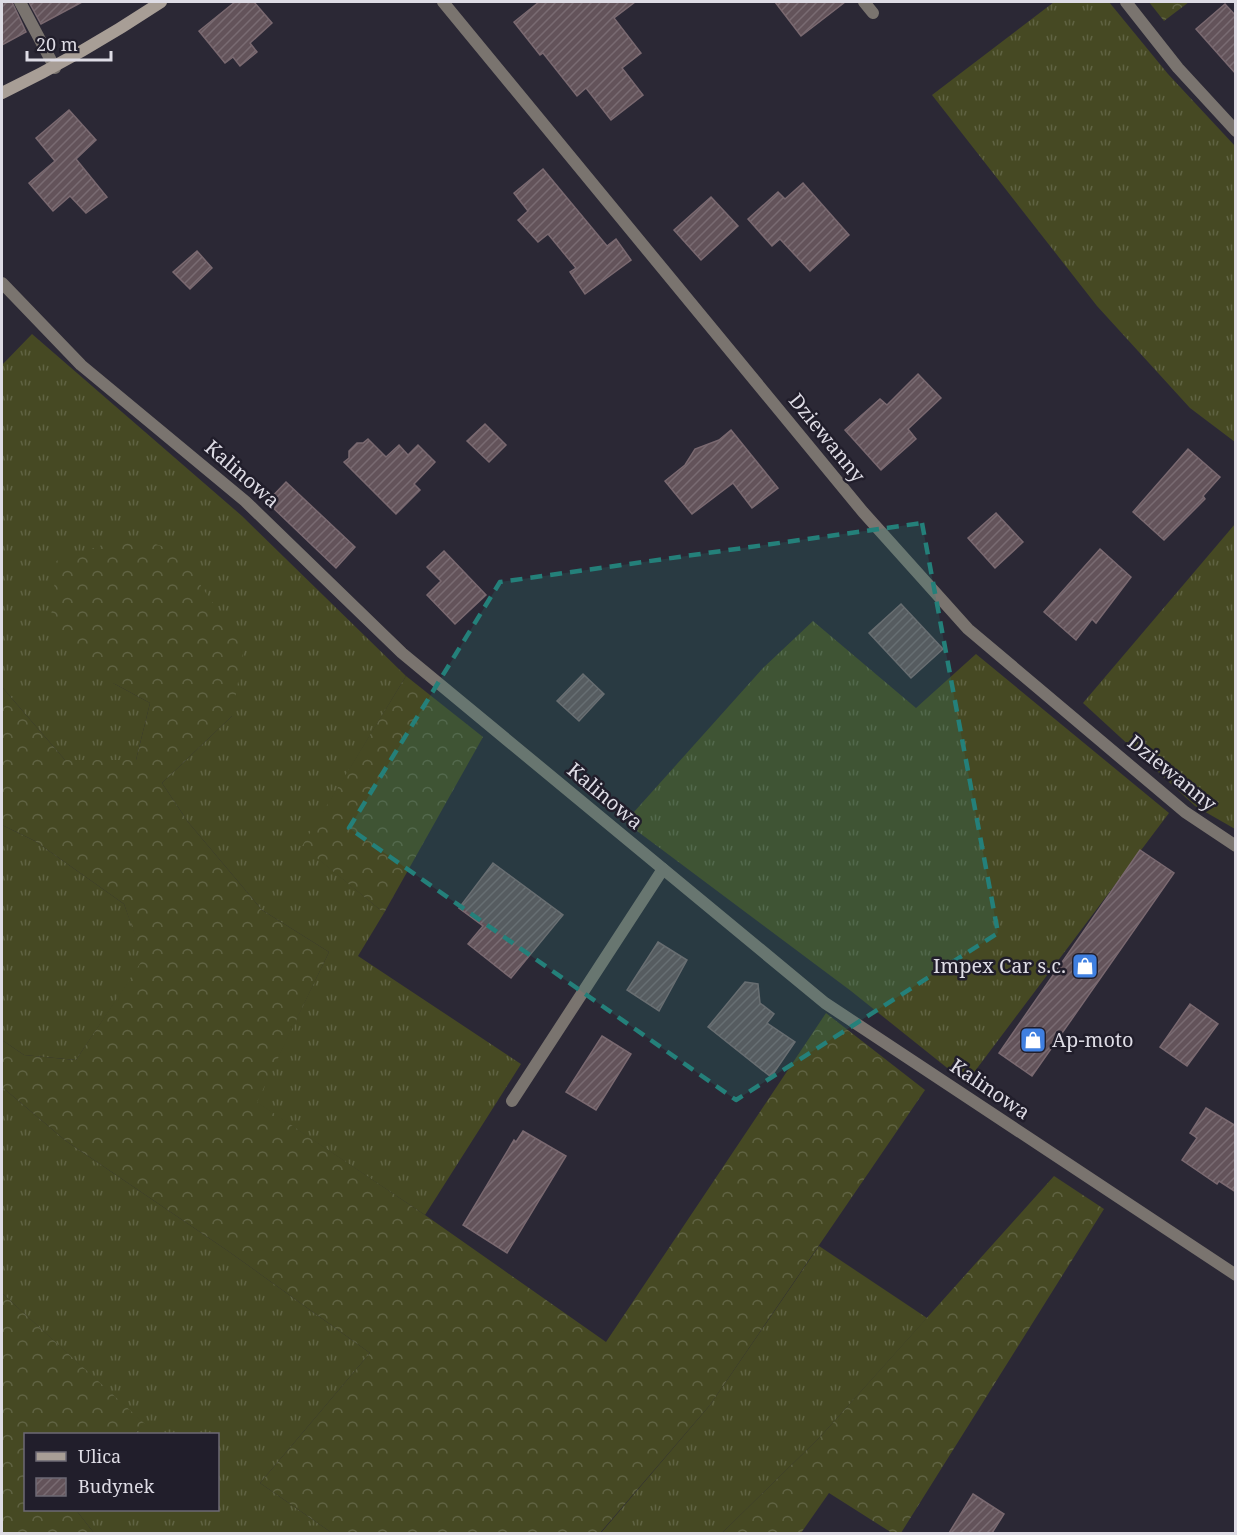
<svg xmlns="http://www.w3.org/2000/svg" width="1237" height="1535" font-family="'Noto Serif',serif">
<defs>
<pattern id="grass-tufts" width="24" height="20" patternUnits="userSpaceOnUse" patternTransform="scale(1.5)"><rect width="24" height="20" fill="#464923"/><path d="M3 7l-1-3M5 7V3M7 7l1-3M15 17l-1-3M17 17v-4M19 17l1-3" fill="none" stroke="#606343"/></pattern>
<pattern id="forest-crowns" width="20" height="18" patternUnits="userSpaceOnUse" patternTransform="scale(1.5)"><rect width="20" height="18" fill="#464923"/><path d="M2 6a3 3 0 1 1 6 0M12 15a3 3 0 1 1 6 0" fill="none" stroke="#606343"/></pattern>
<pattern id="building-hatch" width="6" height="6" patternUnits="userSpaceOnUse" patternTransform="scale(1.5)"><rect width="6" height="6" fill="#63535a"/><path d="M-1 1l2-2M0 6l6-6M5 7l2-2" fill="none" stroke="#796b72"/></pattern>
</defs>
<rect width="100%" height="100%" fill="#2b2835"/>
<g fill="url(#grass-tufts)">
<polygon points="1054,2 1109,2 1168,74 1235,146 1235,442 1190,408 1097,306 932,95"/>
<polygon points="32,334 242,516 406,676 303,846 384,913 358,956 521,1064 425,1215 256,1102 329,952 262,910 188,822 162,783 232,716 113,683 150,703 136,760 65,760 2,687 2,365"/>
<polygon points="1235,524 1235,829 1195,806 1083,703"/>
<polygon points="813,621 916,708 976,654 1169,813 966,1083 851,991 625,822 763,668"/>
<polygon points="2,825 35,841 124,904 144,959 76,1060 24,1055 2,1040"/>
<polygon points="2,1087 66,1141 228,1251 370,1353 260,1483 332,1533 94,1533 76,1510 218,1510 218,1434 134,1434 144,1424 2,1293"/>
<polygon points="819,1246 927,1318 820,1437 722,1533 600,1534 710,1405"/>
</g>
<g fill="url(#forest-crowns)">
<polygon points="1149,2 1189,2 1164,21"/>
<polygon points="130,536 177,551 244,648 232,716 162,783 188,822 262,910 329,952 257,1102 425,1215 606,1342 826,1013 925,1090 710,1405 600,1533 332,1533 260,1483 370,1353 228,1251 66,1141 2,1087 2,1040 24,1055 76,1060 143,959 124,904 35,841 2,825 2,687 65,760 136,760 150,703 113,683 50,627 57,560"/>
<polygon points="406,676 483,737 384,913 302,846"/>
<polygon points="1054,1176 1104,1209 901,1533 892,1533 829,1493 801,1533 722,1533 820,1437"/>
<polygon points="2,1293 145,1424 134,1434 26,1434 26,1510 76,1510 94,1533 2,1533"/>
</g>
<g fill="url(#building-hatch)" stroke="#7a6970" stroke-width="1.5">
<polygon points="2,2 12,2 26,32 2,45"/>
<polygon points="29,2 82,2 41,24"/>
<polygon points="235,2 254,2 272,23 250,43 257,52 240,66 233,57 225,63 199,31"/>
<polygon points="539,2 635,2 614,18 641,53 622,68 643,95 611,120 586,88 577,96 543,53 540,55 514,22"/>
<polygon points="775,2 845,2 801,36"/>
<polygon points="1225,4 1236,16 1236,74 1196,29"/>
<polygon points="69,110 96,140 76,159 107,197 86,213 70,196 53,211 29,183 55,161 36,138"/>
<polygon points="543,169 607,246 616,239 631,260 585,294 570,272 576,268 548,234 538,242 518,220 528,211 514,193"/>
<polygon points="803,183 849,235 810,271 780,239 772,246 748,219 778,192 785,199"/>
<polygon points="711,197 738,226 701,260 674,230"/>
<polygon points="197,251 212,268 190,289 173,272"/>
<polygon points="918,374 941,398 908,429 916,439 881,470 845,430 880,399 887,405"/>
<polygon points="485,424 506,445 489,462 467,441"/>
<polygon points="731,430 778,488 752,508 733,483 692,514 665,481 685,465 695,449 719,440"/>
<polygon points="368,439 386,457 399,445 408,455 418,445 435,462 414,484 420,490 396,514 344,462 349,458 349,451 357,443 363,443"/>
<polygon points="1188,449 1220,477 1203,496 1205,499 1164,540 1133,512"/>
<polygon points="286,482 355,547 336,568 267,502"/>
<polygon points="996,513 1023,542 995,568 968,538"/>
<polygon points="1100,549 1131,577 1096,623 1092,619 1076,640 1044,612"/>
<polygon points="444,551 486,595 455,624 427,595 441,581 427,567"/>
<polygon points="901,604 943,649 911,678 869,633"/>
<polygon points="583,674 604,694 579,721 557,701"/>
<polygon points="1140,850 1174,873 1032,1076 999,1053"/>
<polygon points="493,863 563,915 511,978 468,944 483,926 459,908"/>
<polygon points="658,942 687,960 659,1011 627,990"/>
<polygon points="745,982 758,984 760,1003 774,1014 767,1023 795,1042 771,1077 708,1027"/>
<polygon points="1190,1004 1218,1024 1187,1066 1160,1047"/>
<polygon points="602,1036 631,1054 596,1110 566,1092"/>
<polygon points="1206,1108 1236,1126 1236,1192 1219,1181 1217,1184 1182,1160 1197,1138 1190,1133"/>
<polygon points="523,1131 566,1156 507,1253 463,1225 514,1140 516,1142"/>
<polygon points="973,1494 1004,1514 992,1533 949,1533"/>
</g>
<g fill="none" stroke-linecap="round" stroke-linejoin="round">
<g stroke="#7a746f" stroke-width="12">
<polyline points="20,2 55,68"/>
<polyline points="512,1101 663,869"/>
</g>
<g stroke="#7a746f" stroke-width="12">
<polyline points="443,2 863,512 968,629 1185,812 1236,846"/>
<polyline points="864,2 873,13"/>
<polyline points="1126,2 1178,68 1236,131"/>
<polyline points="2,283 81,365 245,501 402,653 825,1003 1236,1275"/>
</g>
<path stroke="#a89e96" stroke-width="12" d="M 2,93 C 58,66 110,36 161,2"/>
</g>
<path fill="#24807a" fill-opacity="0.2" stroke="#24807a" stroke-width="4.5" stroke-dasharray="12 8" stroke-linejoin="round" d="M 922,523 L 998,933 L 736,1100 L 349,828 L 500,582 Z"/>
<defs>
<symbol id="shop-square" viewBox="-11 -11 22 22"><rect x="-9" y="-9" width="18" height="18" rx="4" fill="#3f7fe0" stroke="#211e2b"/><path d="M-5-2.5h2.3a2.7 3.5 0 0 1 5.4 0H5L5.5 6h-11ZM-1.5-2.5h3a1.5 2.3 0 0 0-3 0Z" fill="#fff"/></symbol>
</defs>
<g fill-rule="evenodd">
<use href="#shop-square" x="1070" y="951" width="30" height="30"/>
<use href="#shop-square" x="1018" y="1025" width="30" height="30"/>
</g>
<g text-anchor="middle" stroke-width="5" stroke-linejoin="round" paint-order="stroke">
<g font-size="20" fill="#dedce5" stroke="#211e2b">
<text transform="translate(827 438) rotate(51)" y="7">Dziewanny</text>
<text transform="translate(242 474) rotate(41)" y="7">Kalinowa</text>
<text transform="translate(1172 773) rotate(39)" y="7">Dziewanny</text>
<text transform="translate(605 796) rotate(40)" y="7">Kalinowa</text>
<text transform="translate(990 1089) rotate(34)" y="7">Kalinowa</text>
</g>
<g font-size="20" fill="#dedce5" stroke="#211e2b" text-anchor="end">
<text x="1066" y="973">Impex Car s.c.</text>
<text x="1052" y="1047" text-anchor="start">Ap-moto</text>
</g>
</g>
<rect width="1237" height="1535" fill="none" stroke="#dedce5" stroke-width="6"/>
<rect x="24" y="1433" width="195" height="78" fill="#211e2b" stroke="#6d6a75" stroke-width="1.5"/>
<rect x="36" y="1452" width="30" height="9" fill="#a89e96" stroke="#6d6a75" stroke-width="1.5"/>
<text x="78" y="1463" font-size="18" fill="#dedce5">Ulica</text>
<rect x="36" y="1478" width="30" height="18" fill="url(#building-hatch)" stroke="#6d6a75" stroke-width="1.5"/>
<text x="78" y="1493" font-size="18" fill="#dedce5">Budynek</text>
<path d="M27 51v9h84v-9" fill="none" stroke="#dedce5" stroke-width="3"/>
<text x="36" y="51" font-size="18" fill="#dedce5" stroke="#211e2b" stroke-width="4.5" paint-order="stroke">20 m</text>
</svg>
